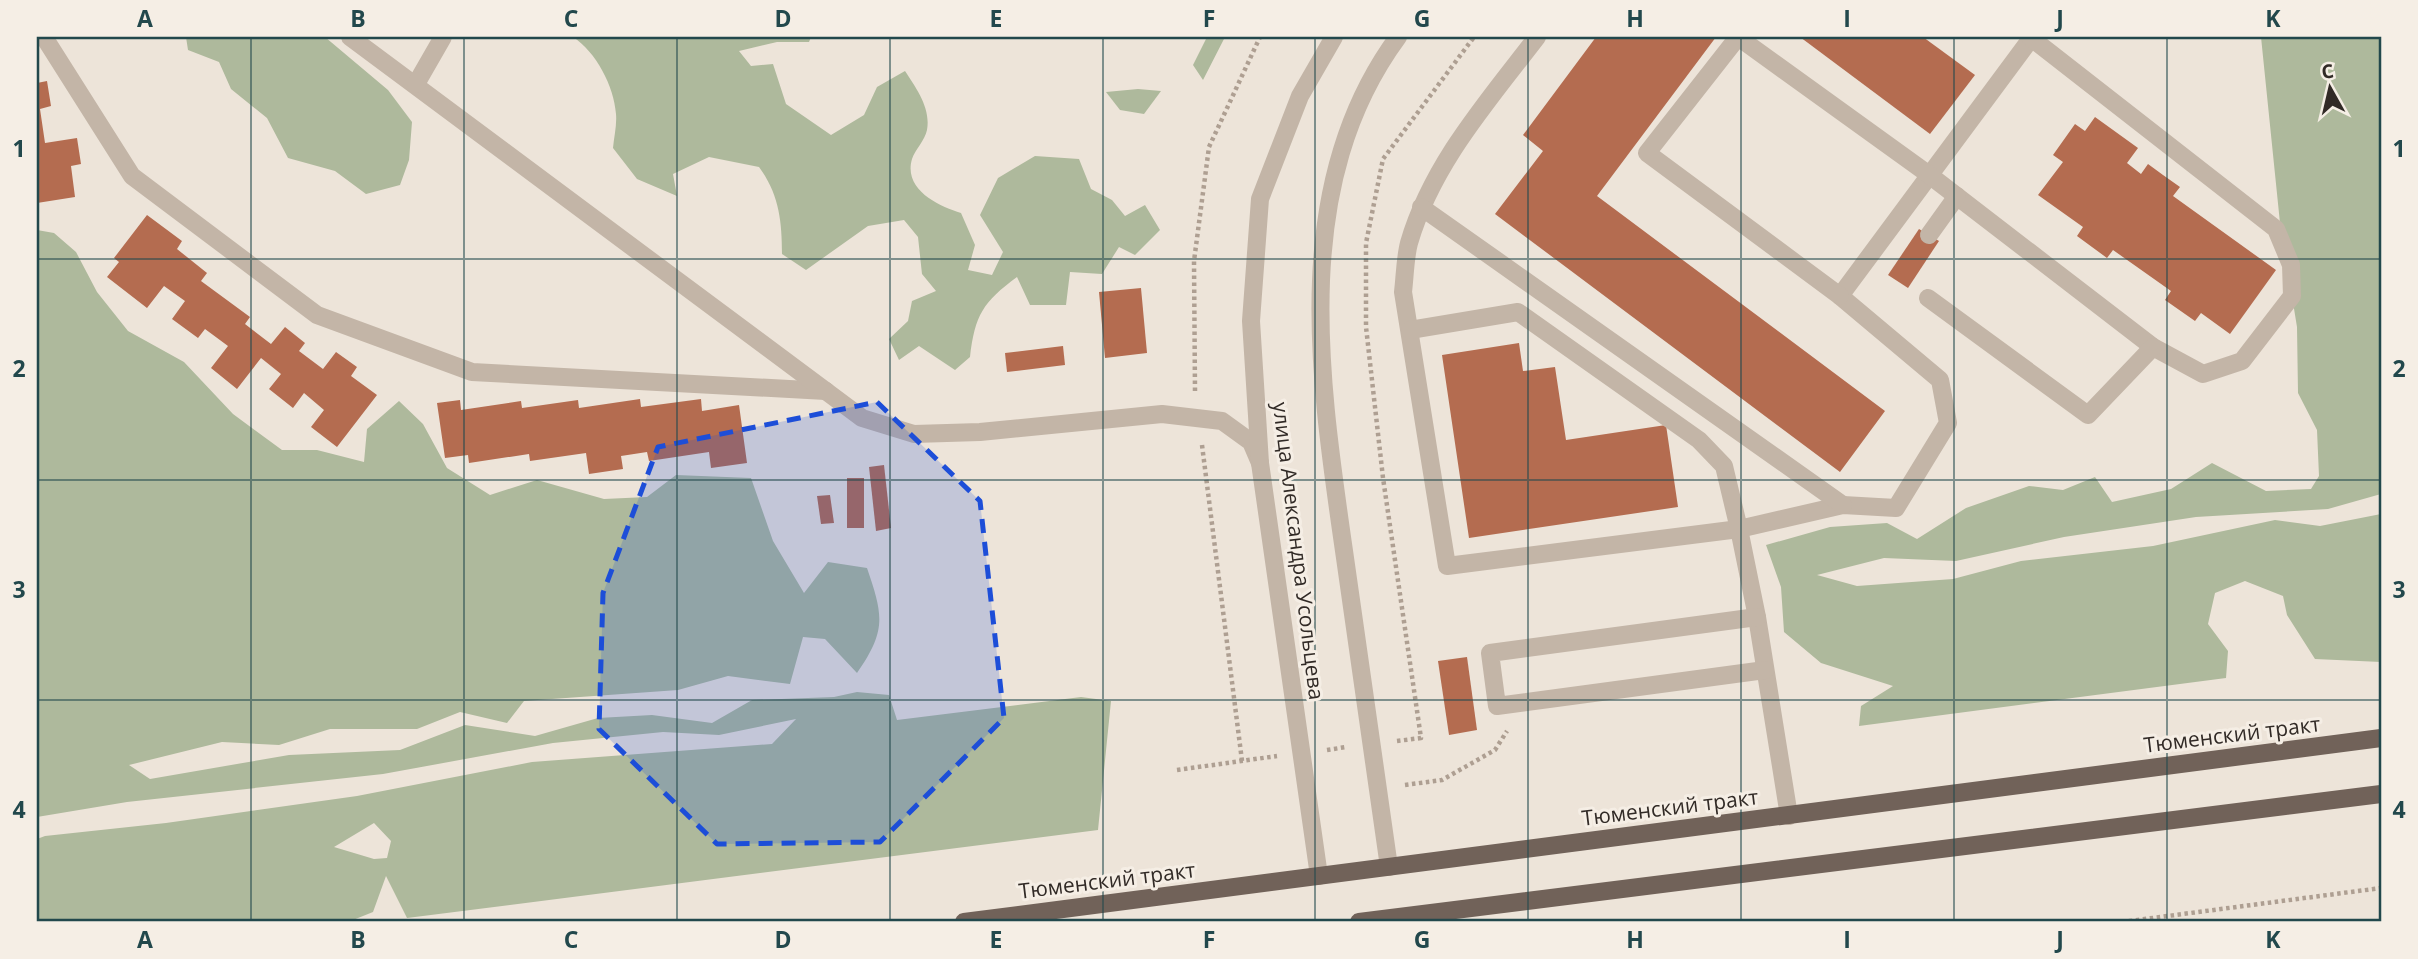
<svg xmlns="http://www.w3.org/2000/svg" width="2418" height="959" font-family="'Open Sans',sans-serif">
<rect width="100%" height="100%" fill="#ede4d9"/>
<g fill="#aeb99c" fill-rule="evenodd">
<polygon points="186,37 325,37 388,90 412,122 409,160 400,185 366,194 335,171 288,158 267,118 231,89 219,62 188,50"/>
<path d="M 573,37 L 811,37 L 809,42 L 777,42 L 739,51 L 751,66 L 773,64 L 786,104 L 831,135 L 864,115 L 877,87 L 905,71 C 916,88 931,108 927,130 C 925,140 915,150 912,159 C 903,190 939,206 961,213 L 975,245 L 968,270 L 992,275 L 1003,252 L 980,215 L 998,178 L 1035,156 L 1079,159 L 1091,189 L 1112,200 L 1125,216 L 1145,205 L 1160,230 L 1135,255 L 1119,247 L 1102,274 L 1070,272 L 1066,305 L 1030,305 L 1017,277 C 983,302 975,315 970,357 L 955,370 L 919,346 L 899,360 L 889,339 L 908,321 L 912,301 L 936,291 L 922,274 L 918,237 L 904,220 L 868,226 L 806,270 L 782,254 C 782,221 779,194 759,167 L 709,157 L 673,174 L 677,196 L 637,179 L 613,148 C 614,137 617,125 616,114 C 614,86 596,52 573,37 Z"/>
<polygon points="1203,37 1225,37 1203,80 1193,65 1206,39"/>
<polygon points="2261,37 2381,37 2381,494 2328,509 2196,517 2064,537 1956,561 1884,558 1817,575 1857,586 1953,579 2021,561 2153,546 2275,520 2320,526 2381,514 2381,662 2315,659 2287,615 2283,596 2245,581 2215,593 2208,624 2228,651 2226,678 1859,726 1861,706 1893,686 1821,663 1784,632 1781,587 1766,545 1830,527 1887,523 1917,539 1966,508 2029,486 2063,490 2095,477 2112,502 2171,489 2212,463 2266,491 2311,489 2319,476 2317,430 2298,393 2297,327 2280,223"/>
<polygon points="1138,89 1161,91 1144,114 1120,110 1106,92"/>
<path d="M 37,230 L 54,233 L 76,252 L 97,292 L 128,331 L 184,362 L 233,414 L 282,450 L 317,450 L 364,462 L 367,429 L 399,401 L 423,424 L 447,468 L 490,495 L 537,480 L 604,499 L 647,497 L 676,475 L 751,478 L 773,541 L 804,593 L 828,562 L 867,568 C 883,615 887,630 857,673 L 825,639 L 803,637 L 790,684 L 728,676 L 678,690 L 524,701 L 507,723 L 460,712 L 417,729 L 330,729 L 279,745 L 222,742 L 129,765 L 150,779 L 289,755 L 400,750 L 465,725 L 535,736 L 598,718 L 652,715 L 712,723 L 752,700 L 834,697 L 857,692 L 889,695 L 897,720 L 1081,697 L 1111,701 L 1098,830 L 407,918 L 386,876 L 373,912 L 348,922 L 37,922 L 37,839 L 45,836 L 166,823 L 357,796 L 532,762 L 772,744 L 796,719 L 719,735 L 663,732 L 553,743 L 383,774 L 127,802 L 37,817 ZM 374,823 L 391,841 L 387,858 L 374,859 L 334,847 Z"/>
</g>
<g fill="#b46c50">
<polygon points="1596,37 1716,37 1597,196 1885,411 1840,472 1495,214 1543,151 1523,135"/>
<polygon points="1800,37 1923,37 1975,75 1930,134"/>
<polygon points="47,81 51,106 40,109 45,143 77,138 81,164 71,166 75,197 37,203 37,83"/>
<polygon points="2095,117 2138,148 2127,163 2141,174 2148,164 2163,175 2180,187 2173,196 2276,270 2230,334 2201,313 2195,321 2165,300 2171,291 2113,250 2107,258 2077,236 2083,227 2038,195 2063,162 2053,155 2075,124 2085,131"/>
<polygon points="147,215 182,241 177,249 207,273 201,281 250,317 245,324 271,344 285,327 305,343 299,351 323,369 336,352 357,367 351,376 377,395 337,447 311,427 324,410 304,393 293,408 269,389 281,374 261,358 237,389 211,368 228,346 205,329 198,338 172,319 185,301 164,286 147,308 107,277 119,262 114,258"/>
<polygon points="1919,229 1939,241 1908,288 1888,275"/>
<polygon points="1141,288 1147,353 1105,358 1099,292"/>
<polygon points="1519,343 1523,371 1555,367 1566,440 1666,425 1678,507 1469,538 1442,355"/>
<polygon points="1063,346 1065,365 1007,372 1005,353"/>
<polygon points="640,399 641,407 701,399 702,411 739,405 747,463 711,468 709,452 649,461 647,452 621,456 623,469 589,474 586,453 530,461 529,454 469,463 468,455 445,458 437,403 460,400 461,410 521,401 522,408 578,400 579,408"/>
<polygon points="884,465 891,528 876,531 869,467"/>
<rect x="847" y="478" width="17" height="50"/>
<polygon points="830,495 834,523 821,524 817,496"/>
<polygon points="1467,657 1477,730 1449,735 1438,661"/>
</g>
<g fill="none" stroke-linecap="round" stroke-linejoin="round">
<g stroke="#ae9f92" stroke-width="4.5" stroke-dasharray="3.5 3.5" stroke-linecap="butt">
<polyline points="1195,391 1194,261 1209,147 1260,37"/>
<polyline points="1202,445 1242,761"/>
<polyline points="1397,741 1421,738 1383,478 1366,327 1366,243 1383,159 1474,37"/>
<polyline points="1327,750 1346,747"/>
<polyline points="1177,770 1277,756"/>
<polyline points="1405,785 1442,780 1495,750 1507,731"/>
<polyline points="2122,922 2381,888"/>
</g>
<g stroke="#c3b5a7" stroke-width="18">
<polyline points="44,37 132,176 317,315 472,372 826,391"/>
<polyline points="350,37 862,418 914,434 980,432 1162,414 1222,421 1251,442 1260,463"/>
<path d="M 1537,37 C 1488,101 1432,164 1409,243 C 1405,258 1405,276 1403,292 L 1447,566 L 1739,529 L 1843,505 L 1896,508 L 1948,423 L 1940,380 L 1840,296 L 2032,37"/>
<polyline points="1738,37 1928,174 2153,347 2203,374 2242,361 2292,296 2291,265 2276,229 2030,37"/>
<polyline points="1738,37 1647,153 1840,296"/>
<polyline points="416,84 443,37"/>
<polyline points="1421,207 1843,505"/>
<polyline points="1929,235 1957,196"/>
<polyline points="1928,298 2088,415 2153,347"/>
<polyline points="1410,330 1518,312 1699,440 1724,466 1739,529 1757,617 1789,816"/>
<polyline points="1757,617 1490,653 1497,706 1765,670"/>
<path d="M 1389,867 C 1375,771 1362,675 1348,579 C 1323,400 1283,193 1398,37"/>
<polyline points="1319,876 1260,463 1251,321 1260,199 1300,96 1334,37"/>
</g>
<g stroke="#716259" stroke-width="18">
<polyline points="964,922 2381,738"/>
<polyline points="1359,922 2381,794"/>
</g>
</g>
<path fill="#1d4ed8" fill-opacity="0.2" stroke="#1d4ed8" stroke-width="5" stroke-dasharray="14 9" stroke-linejoin="round" d="M 877,402 L 980,501 L 1004,718 L 880,842 L 717,844 L 599,729 L 603,593 L 658,447 Z"/>
<path fill="none" stroke="#22484c" stroke-width="2" stroke-opacity="0.55" d="M 251,37 L 251,922M 464,37 L 464,922M 677,37 L 677,922M 890,37 L 890,922M 1103,37 L 1103,922M 1315,37 L 1315,922M 1528,37 L 1528,922M 1741,37 L 1741,922M 1954,37 L 1954,922M 2167,37 L 2167,922M 37,259 L 2381,259M 37,480 L 2381,480M 37,700 L 2381,700"/>
<g text-anchor="middle" stroke-width="6" stroke-linejoin="round" paint-order="stroke">
<g font-size="21" fill="#312a26" stroke="#f5eee5">
<text transform="translate(1298 551) rotate(83)" y="7">улица Александра Усольцева</text>
<text transform="translate(2232 735) rotate(-7)" y="7">Тюменский тракт</text>
<text transform="translate(1670 808) rotate(-7)" y="7">Тюменский тракт</text>
<text transform="translate(1107 881) rotate(-7)" y="7">Тюменский тракт</text>
</g>
</g>
<rect width="2418" height="959" fill="none" stroke="#f5eee5" stroke-width="77"/>
<g transform="translate(2330 88) rotate(352)" stroke="#f5eee5" stroke-width="5" paint-order="stroke">
<path d="M0-5L12 26L0 18L-12 26Z" fill="#312a26"/>
<text y="-10" font-size="19" font-weight="bold" text-anchor="middle" fill="#312a26">С</text>
</g>
<rect x="38" y="38" width="2342" height="882" fill="none" stroke="#22484c" stroke-width="2.5"/>
<g font-size="23" text-anchor="middle" font-weight="bold" fill="#22484c">
<text x="145" y="27">A</text>
<text x="358" y="27">B</text>
<text x="571" y="27">C</text>
<text x="783" y="27">D</text>
<text x="996" y="27">E</text>
<text x="1209" y="27">F</text>
<text x="1422" y="27">G</text>
<text x="1635" y="27">H</text>
<text x="1847" y="27">I</text>
<text x="2060" y="27">J</text>
<text x="2273" y="27">K</text>
<text x="19" y="157">1</text>
<text x="2399" y="157">1</text>
<text x="19" y="377">2</text>
<text x="2399" y="377">2</text>
<text x="19" y="598">3</text>
<text x="2399" y="598">3</text>
<text x="19" y="818">4</text>
<text x="2399" y="818">4</text>
<text x="145" y="948">A</text>
<text x="358" y="948">B</text>
<text x="571" y="948">C</text>
<text x="783" y="948">D</text>
<text x="996" y="948">E</text>
<text x="1209" y="948">F</text>
<text x="1422" y="948">G</text>
<text x="1635" y="948">H</text>
<text x="1847" y="948">I</text>
<text x="2060" y="948">J</text>
<text x="2273" y="948">K</text>
</g>
</svg>
